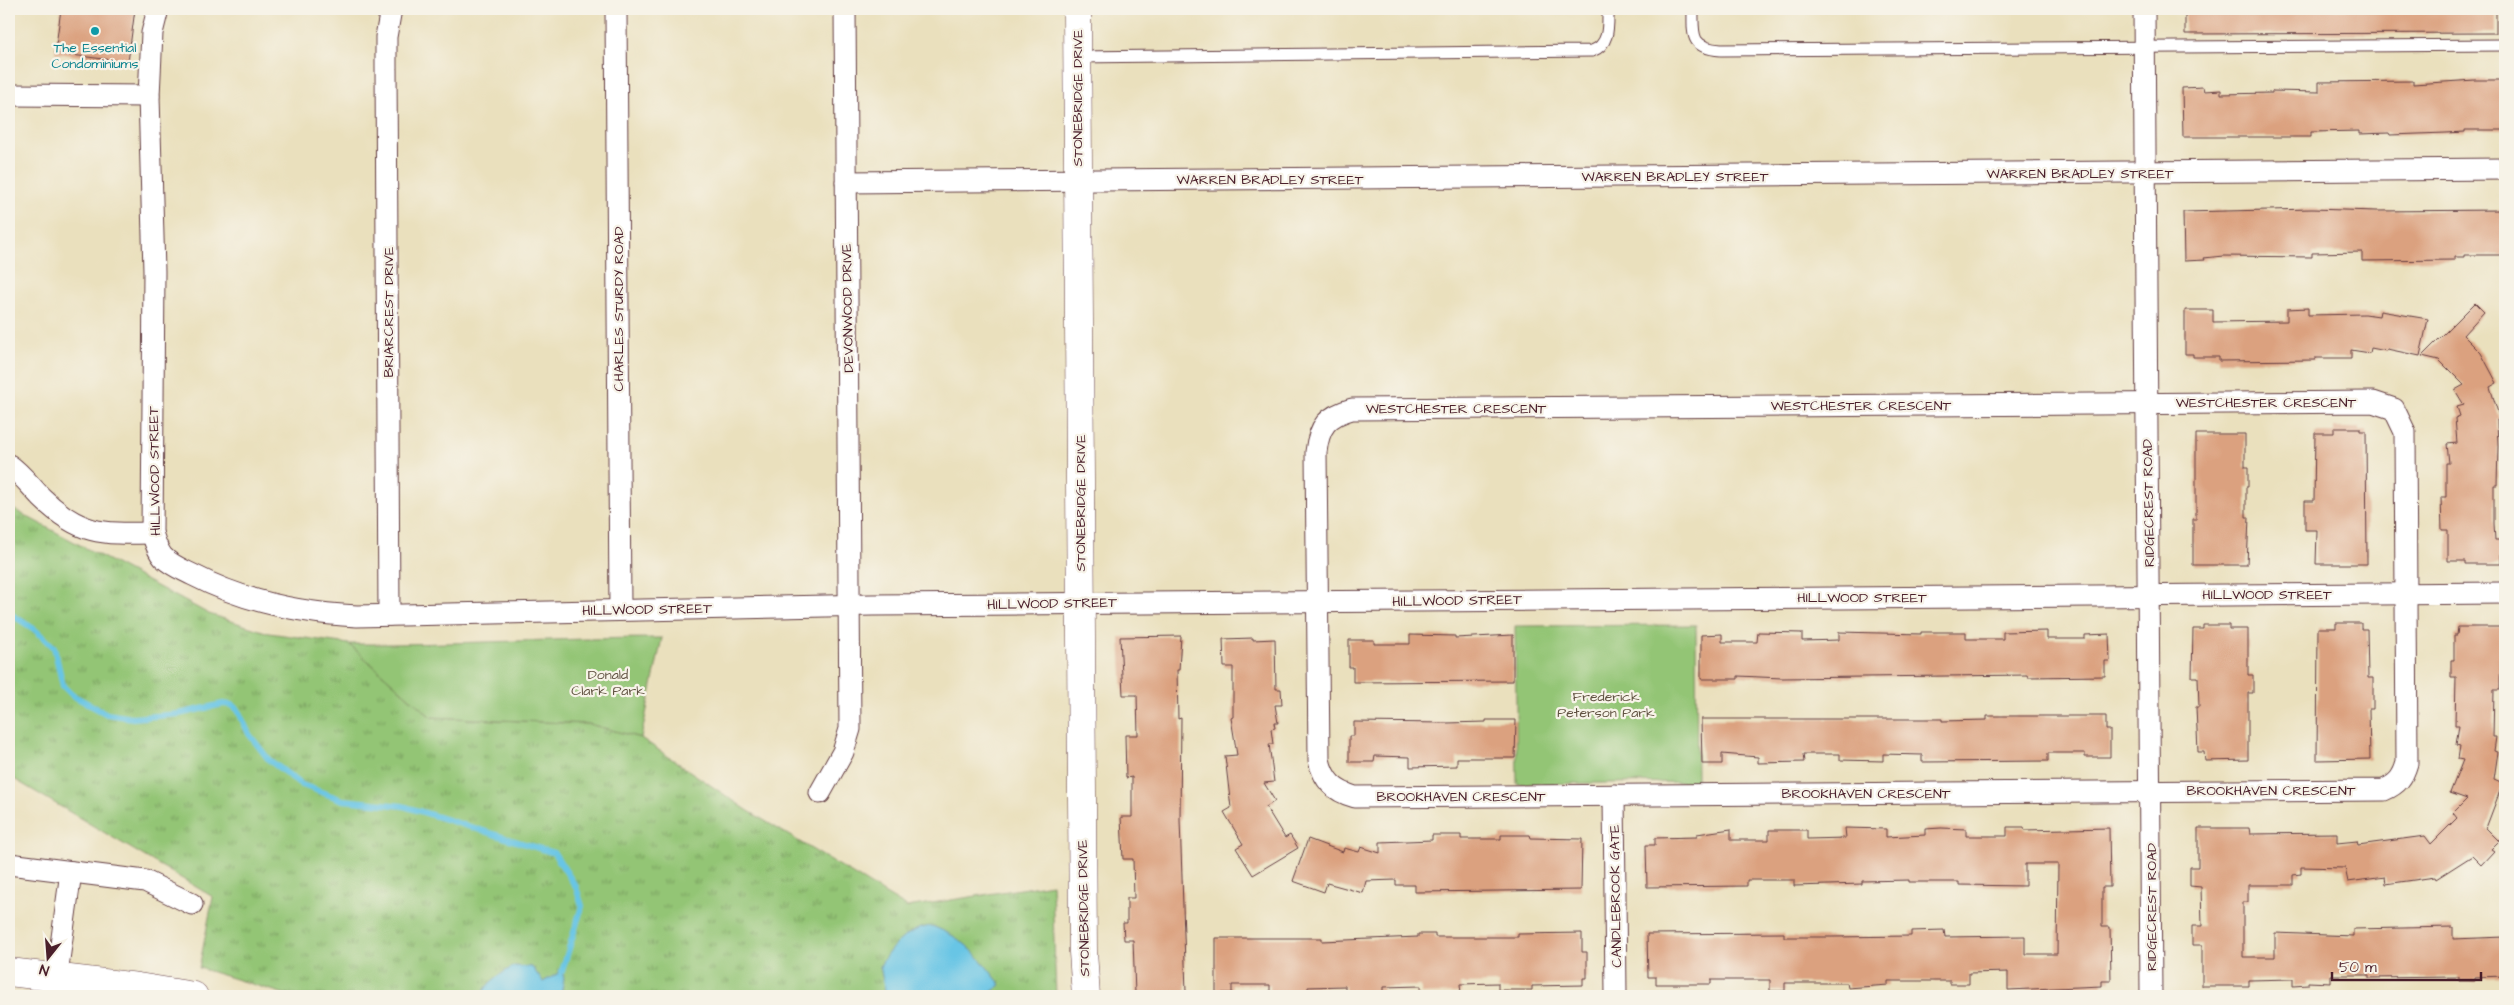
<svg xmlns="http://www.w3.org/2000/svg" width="2514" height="1005" font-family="'Architects Daughter',sans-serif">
<defs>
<pattern id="grass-tufts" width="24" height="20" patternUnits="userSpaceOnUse" patternTransform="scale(1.25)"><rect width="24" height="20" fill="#93c575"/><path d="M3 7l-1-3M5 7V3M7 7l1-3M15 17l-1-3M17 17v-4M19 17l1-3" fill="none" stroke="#7a9f60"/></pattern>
</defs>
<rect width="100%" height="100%" fill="#f7f3e8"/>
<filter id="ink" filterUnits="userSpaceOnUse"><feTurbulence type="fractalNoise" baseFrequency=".02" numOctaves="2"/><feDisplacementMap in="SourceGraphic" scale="10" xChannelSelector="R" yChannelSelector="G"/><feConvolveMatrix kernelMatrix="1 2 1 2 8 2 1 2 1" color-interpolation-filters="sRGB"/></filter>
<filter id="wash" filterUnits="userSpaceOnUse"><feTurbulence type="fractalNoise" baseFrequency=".0096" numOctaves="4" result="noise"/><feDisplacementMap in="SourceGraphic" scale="20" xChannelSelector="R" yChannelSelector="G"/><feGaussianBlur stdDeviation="1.12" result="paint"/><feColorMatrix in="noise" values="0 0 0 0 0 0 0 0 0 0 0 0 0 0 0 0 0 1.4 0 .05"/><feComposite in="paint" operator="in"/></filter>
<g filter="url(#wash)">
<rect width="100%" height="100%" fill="#eae0bd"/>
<polygon fill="url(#grass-tufts)" stroke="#6e7250" points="9,507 209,614 269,633 349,644 431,717 589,724 641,738 747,810 907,907 1052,884 1056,996 291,996 199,968 213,897 9,776"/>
<g fill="#93c575" stroke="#6e7250">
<polygon points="1696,625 1697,782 1517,784 1515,626"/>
<path d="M 662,638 L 641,738 L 589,724 L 431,717 L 349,644 C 453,645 558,638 662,638 Z"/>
</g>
<g fill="#67c5e5" stroke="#587288">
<path d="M 932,926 C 968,940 978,956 1001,985 L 991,992 L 990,996 L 886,996 L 880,966 C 890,947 908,928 932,926 Z"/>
<path d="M 514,966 L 532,967 L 543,982 L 562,971 L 564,978 L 561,996 L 482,996 C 485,983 502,973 514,966 Z"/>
</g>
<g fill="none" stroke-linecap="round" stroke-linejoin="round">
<polyline stroke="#67c5e5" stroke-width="6" points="9,613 34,629 54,647 63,686 72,695 107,714 133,718 179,714 223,704 232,705 238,710 249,734 269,760 302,785 343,800 403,806 554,853 576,887 582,906 562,971"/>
</g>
<g id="blocks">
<g fill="#dba17f">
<polygon points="61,9 135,9 128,62 55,53"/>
<polygon points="2185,9 2496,9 2496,33 2185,34"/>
<polygon points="2475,80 2505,80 2505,130 2465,130 2465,132 2446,133 2390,135 2389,133 2359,134 2359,131 2311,132 2311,137 2183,137 2182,88 2203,87 2204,91 2221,90 2221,94 2272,93 2272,91 2319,92 2319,82 2413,81 2413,84"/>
<polygon points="2312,209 2376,211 2505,210 2505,255 2464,255 2464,257 2455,257 2455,260 2362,261 2362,252 2312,253 2312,257 2223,256 2204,258 2205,260 2184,261 2183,212"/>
<polygon points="2475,303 2484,312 2463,335 2481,353 2497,383 2490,387 2500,419 2497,420 2498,446 2497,485 2494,485 2494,524 2495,540 2501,540 2501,564 2465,564 2465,561 2448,561 2448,530 2442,530 2441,497 2446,497 2446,463 2449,463 2447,444 2457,443 2455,418 2460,416 2457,407 2464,405 2455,390 2464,385 2439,360 2422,356"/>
<polygon points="2308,308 2308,315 2365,314 2379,316 2380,311 2428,319 2420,356 2387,349 2386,351 2371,348 2370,353 2351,350 2351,358 2315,358 2315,360 2219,361 2219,357 2193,357 2193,354 2185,354 2185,310 2213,310 2213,322 2287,321 2287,309"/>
<polygon points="2334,428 2360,428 2360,431 2366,431 2367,564 2316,564 2317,530 2305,530 2305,501 2314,501 2315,433 2334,433"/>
<polygon points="2196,434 2245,434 2245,467 2248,467 2248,487 2246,487 2246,517 2249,517 2247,565 2193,565 2193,519 2196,519"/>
<polygon points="2336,623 2361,623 2361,629 2367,629 2368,678 2373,678 2373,709 2369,709 2370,759 2317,760 2318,628 2336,628"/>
<polygon points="2203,625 2229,625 2229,629 2248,629 2248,675 2253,675 2253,693 2248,693 2248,760 2205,761 2204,752 2198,752 2196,707 2199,707 2198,677 2192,677 2193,629 2203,629"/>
<polygon points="2458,627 2501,627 2500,690 2494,690 2493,737 2496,737 2494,751 2498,752 2494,779 2503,783 2486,828 2499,841 2491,849 2494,851 2481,865 2472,856 2436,879 2435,877 2386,884 2385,877 2348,882 2345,868 2301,867 2301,874 2293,875 2293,885 2248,885 2248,902 2243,902 2243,957 2275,957 2275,933 2353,936 2353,929 2453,927 2453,939 2505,937 2505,976 2475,977 2475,981 2459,981 2459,977 2369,978 2369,975 2331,975 2331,983 2308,982 2308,985 2293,986 2293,979 2249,980 2249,986 2202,986 2202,945 2192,945 2192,926 2202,926 2201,887 2190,886 2190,867 2198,867 2198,828 2249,828 2250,834 2337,833 2337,843 2357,841 2358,845 2425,836 2431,844 2457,818 2453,813 2467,799 2450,793 2463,760 2458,759 2460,746 2456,745 2459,725 2455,725 2456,677 2451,677 2451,660 2454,660 2454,635 2457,635"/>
<polygon points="2047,631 2047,639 2085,639 2085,635 2109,634 2110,661 2105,661 2105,676 2028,677 2027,675 1782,678 1738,676 1738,679 1701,679 1701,635 1722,634 1722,642 1757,642 1758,632 1802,633 1802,641 1839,640 1839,632 1921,634 1921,632 1966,632 1966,639 2003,639 2003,632"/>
<polygon points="1410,635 1455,636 1455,638 1513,635 1513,681 1353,682 1353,667 1349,667 1349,640 1374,640 1374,644 1410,644"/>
<polygon points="1181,636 1179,670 1177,670 1178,719 1181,718 1180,820 1186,992 1135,994 1133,940 1124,940 1123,923 1127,923 1127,898 1134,898 1133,859 1123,859 1121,817 1132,817 1132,777 1126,778 1125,735 1138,735 1137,695 1123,695 1120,637"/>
<polygon points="1253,638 1253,640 1275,639 1276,689 1281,689 1282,705 1275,705 1278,723 1274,723 1275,728 1271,729 1273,744 1269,744 1274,782 1264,783 1275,801 1266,807 1285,838 1290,835 1298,848 1253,875 1236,848 1243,844 1224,812 1231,808 1225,756 1237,755 1231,718 1233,717 1233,667 1224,667 1223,639"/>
<polygon points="1987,716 2106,716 2106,730 2110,730 2110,757 2085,757 2085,753 2048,753 2048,761 1922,762 1922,755 1883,754 1883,761 1840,760 1840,754 1803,754 1804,762 1758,763 1758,757 1722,754 1722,764 1702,764 1701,719 1942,719 1942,721 1987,720"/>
<polygon points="1486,720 1516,720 1515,758 1457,758 1457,766 1410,767 1410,757 1375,756 1374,762 1349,762 1349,736 1354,736 1354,722 1447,723 1486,722"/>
<polygon points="2007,827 2024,827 2025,830 2109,828 2110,887 2102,887 2102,927 2110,927 2111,981 2102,981 2102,986 2008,990 2008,972 1969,973 1969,984 1950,984 1950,981 1888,981 1888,985 1848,988 1847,983 1785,983 1785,991 1770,991 1770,980 1711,980 1711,984 1656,984 1656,977 1648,977 1647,934 1784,933 1784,937 1833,937 1911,936 1911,931 1944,930 1945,937 2025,936 2025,954 2057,954 2058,864 2025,864 2025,886 1959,885 1959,882 1909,882 1909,880 1862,881 1862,884 1794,886 1794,880 1747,880 1747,886 1647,887 1646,845 1655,845 1655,838 1697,837 1697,834 1731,829 1731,840 1769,840 1769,830 1807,830 1807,839 1846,838 1845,828 1886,829 1886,837 1925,835 1925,829 1941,828 1966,829 1966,836 2007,836"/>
<polygon points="1432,835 1461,835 1461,839 1501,839 1501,835 1530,835 1531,838 1582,839 1581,890 1415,892 1415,885 1396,885 1396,880 1366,881 1363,893 1327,883 1324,892 1293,881 1308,839 1343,852 1344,848 1359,852 1361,847 1380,853 1380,842 1432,840"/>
<polygon points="1582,933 1582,952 1587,952 1587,978 1583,978 1583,985 1532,986 1532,990 1498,990 1498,983 1460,984 1461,993 1421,994 1421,986 1383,987 1383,992 1345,992 1345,986 1308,987 1308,994 1270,994 1270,985 1232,985 1232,993 1216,993 1216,938 1322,938 1322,941 1418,937 1418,934 1435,934 1435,937 1518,937 1518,934"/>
</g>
</g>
</g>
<g filter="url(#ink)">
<use href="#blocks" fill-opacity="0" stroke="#623c41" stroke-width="1"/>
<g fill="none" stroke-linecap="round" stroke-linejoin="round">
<defs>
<g id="lane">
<path d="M 1693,9 C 1693,35 1690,48 1721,50 L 2505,45"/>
<path d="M 1077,57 L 1592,51 C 1610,45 1608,25 1608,9"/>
</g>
<g id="street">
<path d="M 158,9 L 152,33 L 149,96 L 154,271 L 152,533 C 155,542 157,550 163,557 C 172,566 183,570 193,575 C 245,602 299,613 357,616 L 872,605 L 2505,593"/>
<polyline points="616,9 620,609"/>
<polyline points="2144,9 2151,996"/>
<polyline points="9,95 149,96"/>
<polyline points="846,182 2505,169"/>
<path d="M 2373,402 L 2394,409 L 2405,432 L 2407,763 C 2403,777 2398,784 2384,790 L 1355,797 C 1334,791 1324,781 1319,760 L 1316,452 C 1319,426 1327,416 1352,409 Z"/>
<path d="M 9,465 C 22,474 31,487 42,498 C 80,535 102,534 152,533"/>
<polyline points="389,615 386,66 386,37 391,9"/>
<polyline points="820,793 843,752 850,729 845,9"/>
<polyline points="1614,795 1616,996"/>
<polyline points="9,864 145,881 192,904"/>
<polyline points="54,996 71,872"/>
</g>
<g id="secondary">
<polyline points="1077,9 1083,952 1086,996"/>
<polyline points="9,972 138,987 194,996"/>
</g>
</defs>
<use href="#lane" stroke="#623c41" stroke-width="13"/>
<use href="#street" stroke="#623c41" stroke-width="23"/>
<use href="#secondary" stroke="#623c41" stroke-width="29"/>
<use href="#lane" stroke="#fff" stroke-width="11"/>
<use href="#street" stroke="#fff" stroke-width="21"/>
<use href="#secondary" stroke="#fff" stroke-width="28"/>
</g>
</g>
<circle fill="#0f9aa8" stroke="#f7f3e8" stroke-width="2" cx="95" cy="31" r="5"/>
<g text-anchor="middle" stroke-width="4.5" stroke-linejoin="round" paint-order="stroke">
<g font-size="14" fill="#0d838f" stroke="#f7f3e8">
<text x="95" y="52">The Essential<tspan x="95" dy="16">Condominiums</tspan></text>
</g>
<g font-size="14" fill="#4a1f2b" stroke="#f7f3e8">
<text transform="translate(1077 98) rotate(-90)" y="5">STONEBRIDGE DRIVE</text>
<text x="2080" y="178">WARREN BRADLEY STREET</text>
<text x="1675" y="181">WARREN BRADLEY STREET</text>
<text x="1270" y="184">WARREN BRADLEY STREET</text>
<text transform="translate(847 308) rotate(-91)" y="5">DEVONWOOD DRIVE</text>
<text transform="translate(618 309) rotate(-90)" y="5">CHARLES STURDY ROAD</text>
<text transform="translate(388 312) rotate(-90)" y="5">BRIARCREST DRIVE</text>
<text x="2266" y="407">WESTCHESTER CRESCENT</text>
<text x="1861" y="410">WESTCHESTER CRESCENT</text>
<text x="1456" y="413">WESTCHESTER CRESCENT</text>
<text transform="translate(154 471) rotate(-91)" y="5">HILLWOOD STREET</text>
<text transform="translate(1080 503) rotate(-90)" y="5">STONEBRIDGE DRIVE</text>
<text transform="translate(2148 503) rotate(-91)" y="5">RIDGECREST ROAD</text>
<text x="2267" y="599">HILLWOOD STREET</text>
<text x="1862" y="602">HILLWOOD STREET</text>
<text transform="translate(1457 600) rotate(-1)" y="5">HILLWOOD STREET</text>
<text transform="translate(1052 603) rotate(-1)" y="5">HILLWOOD STREET</text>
<text transform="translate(647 609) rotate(-1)" y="5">HILLWOOD STREET</text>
<text x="2271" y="795">BROOKHAVEN CRESCENT</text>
<text x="1866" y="798">BROOKHAVEN CRESCENT</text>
<text x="1461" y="801">BROOKHAVEN CRESCENT</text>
<text transform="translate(1615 896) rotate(-91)" y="5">CANDLEBROOK GATE</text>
<text transform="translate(2151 907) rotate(-90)" y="5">RIDGECREST ROAD</text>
<text transform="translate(1083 908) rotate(-91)" y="5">STONEBRIDGE DRIVE</text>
</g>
<g font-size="14" fill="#605141" stroke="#f7f3e8">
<text x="608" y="679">Donald<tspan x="608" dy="16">Clark Park</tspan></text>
<text x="1606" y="701">Frederick<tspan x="1606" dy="16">Peterson Park</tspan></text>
</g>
</g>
<rect width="2514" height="1005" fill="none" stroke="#f7f3e8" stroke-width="30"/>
<g transform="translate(48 958) rotate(197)" stroke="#f7f3e8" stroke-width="4" paint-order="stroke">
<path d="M0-4L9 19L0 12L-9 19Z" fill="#4a1f2b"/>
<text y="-8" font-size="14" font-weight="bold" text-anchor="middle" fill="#4a1f2b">N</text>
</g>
<path d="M2332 972v8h149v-8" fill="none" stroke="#4a1f2b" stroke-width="2.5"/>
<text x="2339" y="972" font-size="15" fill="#4a1f2b" stroke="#f7f3e8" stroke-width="4" paint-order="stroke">50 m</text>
</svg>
